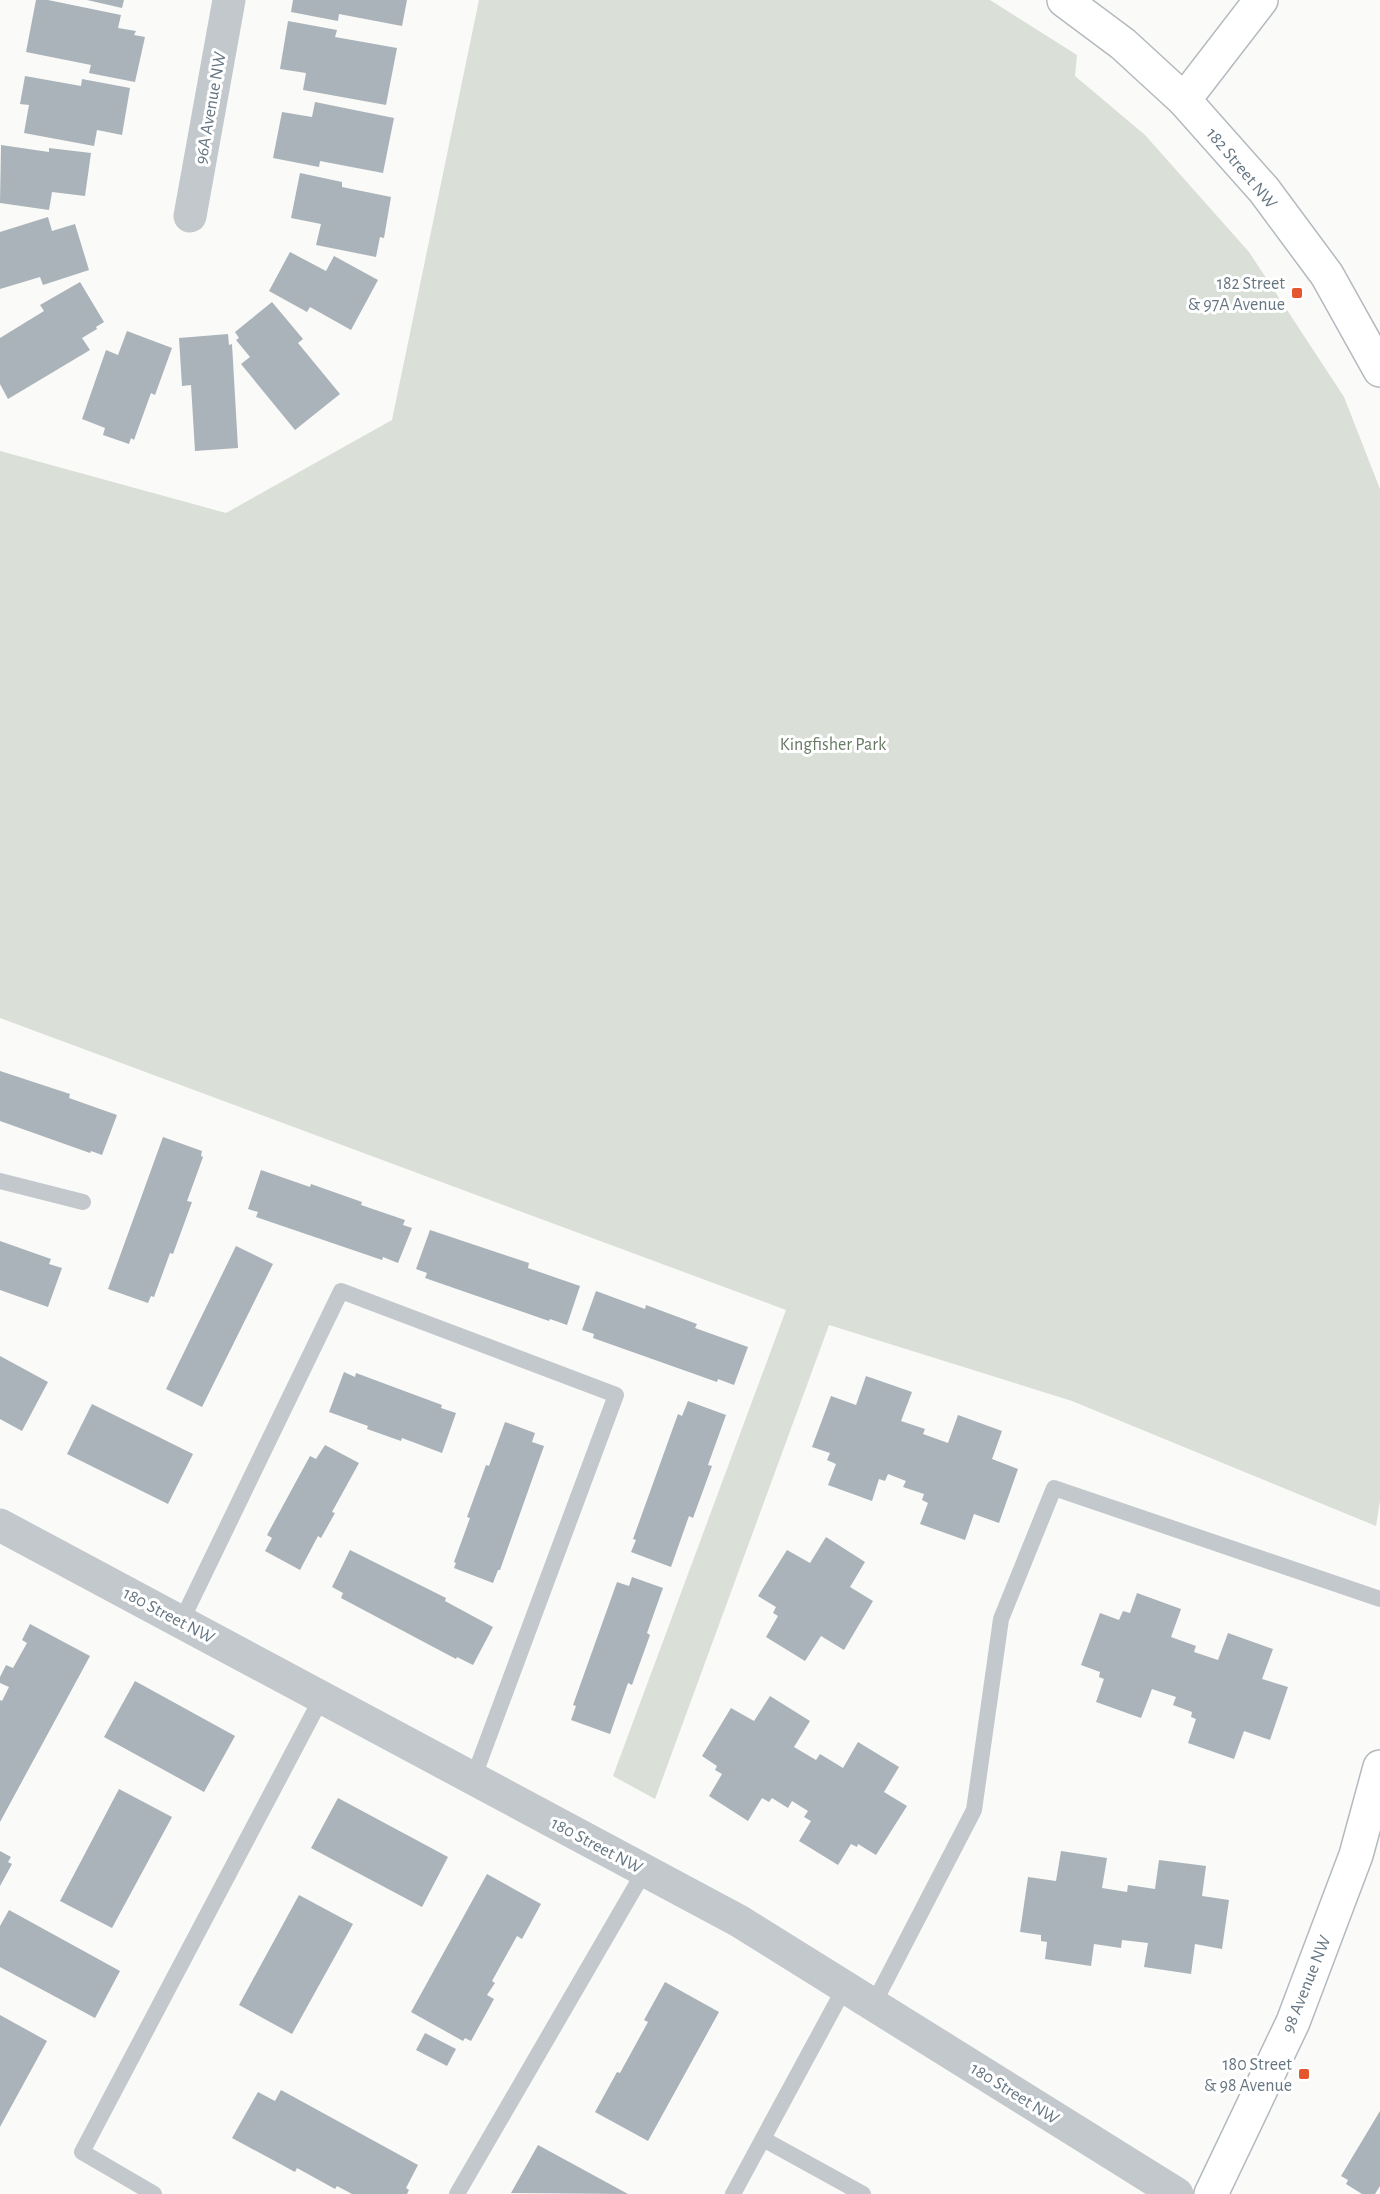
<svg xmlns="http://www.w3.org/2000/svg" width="1380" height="2194" font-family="'Alegreya Sans',sans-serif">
<rect width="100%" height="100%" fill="#fafaf8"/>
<polygon fill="#dadfd7" points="479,0 990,0 1077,55 1075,76 1145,135 1249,252 1344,397 1380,489 1380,1501 1376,1526 1072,1401 829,1325 655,1799 613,1776 786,1310 0,1018 0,451 226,513 392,420"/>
<g fill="#aab3b9">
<polygon points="36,0 48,0 121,15 118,28 136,31 134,35 145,37 135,82 89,73 91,65 26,52"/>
<polygon points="87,0 124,0 122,8"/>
<polygon points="293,0 407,0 402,26 339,14 338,21 291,12"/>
<polygon points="288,21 337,30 335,37 397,48 386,105 303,90 306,73 280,69"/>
<polygon points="25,76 81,86 82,79 130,88 122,135 97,130 94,146 24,133 29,105 20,104"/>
<polygon points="315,102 394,118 383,173 320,161 319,167 273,158 282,112 312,117"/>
<polygon points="1,145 49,152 49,148 91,153 85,196 52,192 49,210 0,203"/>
<polygon points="300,173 342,182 342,187 391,197 384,238 380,237 376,257 316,245 321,224 291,218"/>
<polygon points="48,217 52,231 75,224 89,270 43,285 40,277 0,289 0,232"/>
<polygon points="290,252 326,271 334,256 378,280 351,330 310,307 307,312 269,291"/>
<polygon points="80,282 104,322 96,327 97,329 82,338 90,350 8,399 0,384 0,338 44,311 40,305"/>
<polygon points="272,302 303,339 298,343 340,394 295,430 241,364 250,357 236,340 239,338 235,332"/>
<polygon points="127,331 172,348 155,395 151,393 134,440 131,438 129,444 103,435 105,428 82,419 106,350 118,355"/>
<polygon points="228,334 229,345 232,344 238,448 195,451 191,385 182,386 179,338"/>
<polygon points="0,1071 70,1094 69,1098 117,1115 102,1155 91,1151 90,1153 0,1121"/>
<polygon points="163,1137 202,1151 201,1156 203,1157 187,1201 192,1202 173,1254 170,1253 154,1297 151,1296 148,1303 108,1289"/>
<polygon points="261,1170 310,1187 311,1184 362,1202 361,1205 405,1220 403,1225 412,1228 398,1263 383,1257 382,1260 256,1217 258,1212 248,1209"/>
<polygon points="430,1230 529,1263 528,1268 580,1286 567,1325 550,1319 549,1321 425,1278 427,1273 416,1269"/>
<polygon points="0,1241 51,1259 49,1264 62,1268 48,1307 0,1290"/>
<polygon points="236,1246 273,1264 202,1407 166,1389"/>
<polygon points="596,1291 645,1309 646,1305 697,1324 695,1328 748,1347 734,1385 718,1379 717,1382 593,1338 594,1334 582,1330"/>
<polygon points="0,1356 48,1382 22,1431 0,1419"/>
<polygon points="344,1372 355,1377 356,1373 442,1405 441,1408 456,1413 442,1453 402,1438 401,1441 367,1429 368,1426 329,1412"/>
<polygon points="866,1376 912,1392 901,1421 925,1429 923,1434 948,1443 958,1415 1002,1431 992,1459 1018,1469 999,1523 974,1514 965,1540 920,1524 928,1503 922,1500 924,1494 903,1487 906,1481 888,1474 885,1481 879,1479 872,1501 828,1485 836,1464 827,1460 830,1453 812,1447 831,1396 856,1405"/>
<polygon points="688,1401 726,1415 708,1465 712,1466 693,1518 689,1516 671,1567 631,1552 636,1540 633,1539 678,1414 682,1416"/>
<polygon points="92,1404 193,1454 168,1504 67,1454"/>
<polygon points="505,1422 535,1433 532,1442 544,1446 500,1570 498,1570 493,1583 454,1568 456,1563 454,1562 470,1518 467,1517 486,1465 489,1466"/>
<polygon points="325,1445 359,1463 332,1512 335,1513 321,1538 318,1536 300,1570 265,1551 272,1538 267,1535 310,1456 316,1459"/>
<polygon points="826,1537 865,1562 850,1587 873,1601 844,1650 821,1636 805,1661 766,1637 778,1616 773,1613 776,1607 758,1596 787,1550 810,1563"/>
<polygon points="350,1550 446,1598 445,1601 493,1627 473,1665 457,1657 456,1659 341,1598 343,1593 332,1587"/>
<polygon points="632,1577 663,1588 647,1633 650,1635 632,1685 628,1683 610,1734 571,1720 576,1706 573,1705 617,1582 629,1586"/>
<polygon points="1137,1593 1181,1609 1171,1637 1196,1646 1194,1652 1218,1660 1228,1633 1273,1649 1262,1679 1288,1687 1270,1740 1244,1731 1234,1759 1188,1743 1196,1719 1191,1717 1192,1712 1173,1705 1176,1697 1152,1689 1141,1718 1096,1702 1104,1679 1099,1677 1100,1672 1081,1665 1100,1613 1119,1620 1123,1611 1130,1613"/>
<polygon points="30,1624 90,1656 0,1822 0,1700 2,1701 9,1687 0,1683 0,1677 6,1665 13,1668 27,1643 22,1640"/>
<polygon points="135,1681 235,1736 204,1792 104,1737"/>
<polygon points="770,1696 810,1721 794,1747 816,1760 820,1754 843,1768 858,1742 899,1767 884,1792 907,1806 876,1855 858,1844 857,1847 851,1844 838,1865 799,1841 811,1821 804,1817 808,1811 792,1801 788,1808 772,1798 769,1802 762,1798 748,1821 709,1796 722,1774 715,1770 717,1766 702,1756 731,1708 754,1721"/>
<polygon points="119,1789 172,1817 112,1928 60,1901"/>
<polygon points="338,1798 448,1857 422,1907 311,1848"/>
<polygon points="0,1851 11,1857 8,1862 12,1864 0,1886"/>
<polygon points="1061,1851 1107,1858 1102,1888 1127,1892 1128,1885 1155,1889 1159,1860 1206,1866 1202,1896 1229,1900 1222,1949 1195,1944 1191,1974 1144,1967 1148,1943 1122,1940 1121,1948 1094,1944 1091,1966 1045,1959 1047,1942 1041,1941 1041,1935 1020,1932 1028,1877 1056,1881"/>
<polygon points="487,1874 541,1904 522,1939 517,1936 492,1981 495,1983 487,1995 494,1999 471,2041 465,2038 463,2041 411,2012"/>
<polygon points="299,1895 353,1924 292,2034 239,2005"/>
<polygon points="9,1910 120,1971 95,2018 0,1967 0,1926"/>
<polygon points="665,1982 719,2012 648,2141 595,2112 617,2072 620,2073 648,2022 644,2020"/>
<polygon points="0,2015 47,2041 0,2127"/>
<polygon points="425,2033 456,2049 447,2066 416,2050"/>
<polygon points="281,2090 418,2165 406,2188 409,2190 407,2194 352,2194 337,2186 335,2189 297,2168 295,2172 232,2138 258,2092 275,2101"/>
<polygon points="1380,2111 1380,2186 1375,2194 1362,2194 1346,2184 1348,2180 1341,2176"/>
<polygon points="538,2145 628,2194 511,2193"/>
</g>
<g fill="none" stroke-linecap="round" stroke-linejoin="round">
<defs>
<g id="secondary">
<polyline points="1064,0 1123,44 1184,100 1264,190 1327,275 1380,370"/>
<polyline points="1184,100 1261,0"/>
<polyline points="1211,2194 1293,2022 1356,1855 1380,1767"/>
</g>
</defs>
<use href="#secondary" stroke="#b3babf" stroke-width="36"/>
<g stroke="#c3c8cc" stroke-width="16">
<polyline points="0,1181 83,1202"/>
<polyline points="181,1622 341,1291 616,1395 473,1779"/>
<polyline points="873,2005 974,1810 1001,1619 1054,1488 1380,1599"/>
<polyline points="763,2139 863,2194"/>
<polyline points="154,2194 82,2152 322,1697"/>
<polyline points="457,2194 645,1870"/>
<polyline points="733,2194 845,1987"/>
</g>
<g stroke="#c3c8cc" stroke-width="33">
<polyline points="190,216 229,0"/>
<polyline points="0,1525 739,1921 1177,2194"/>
</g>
<use href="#secondary" stroke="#fff" stroke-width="33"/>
</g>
<g fill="#e4572e" stroke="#fff" stroke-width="2">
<rect x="1291" y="287" width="12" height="12" rx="3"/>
<rect x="1298" y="2068" width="12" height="12" rx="3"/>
</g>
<g text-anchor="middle" stroke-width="6" stroke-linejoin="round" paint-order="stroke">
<g font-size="18" fill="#657683" stroke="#fff">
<text transform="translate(210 108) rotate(-80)" y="6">96A Avenue NW</text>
<text transform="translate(1242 168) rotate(50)" y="6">182 Street NW</text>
<text transform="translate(169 1615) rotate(28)" y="6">180 Street NW</text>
<text transform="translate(597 1845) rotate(28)" y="6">180 Street NW</text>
<text transform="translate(1306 1984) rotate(-68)" y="6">98 Avenue NW</text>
<text transform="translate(1015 2093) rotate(32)" y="6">180 Street NW</text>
</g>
<g font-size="18" fill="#657683" stroke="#fff" text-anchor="end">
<text x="1285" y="289">182 Street<tspan x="1285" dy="21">&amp; 97A Avenue</tspan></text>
<text x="1292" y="2070">180 Street<tspan x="1292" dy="21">&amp; 98 Avenue</tspan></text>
</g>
<g font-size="18" fill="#687a64" stroke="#fff">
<text x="833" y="750">Kingfisher Park</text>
</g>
</g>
</svg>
